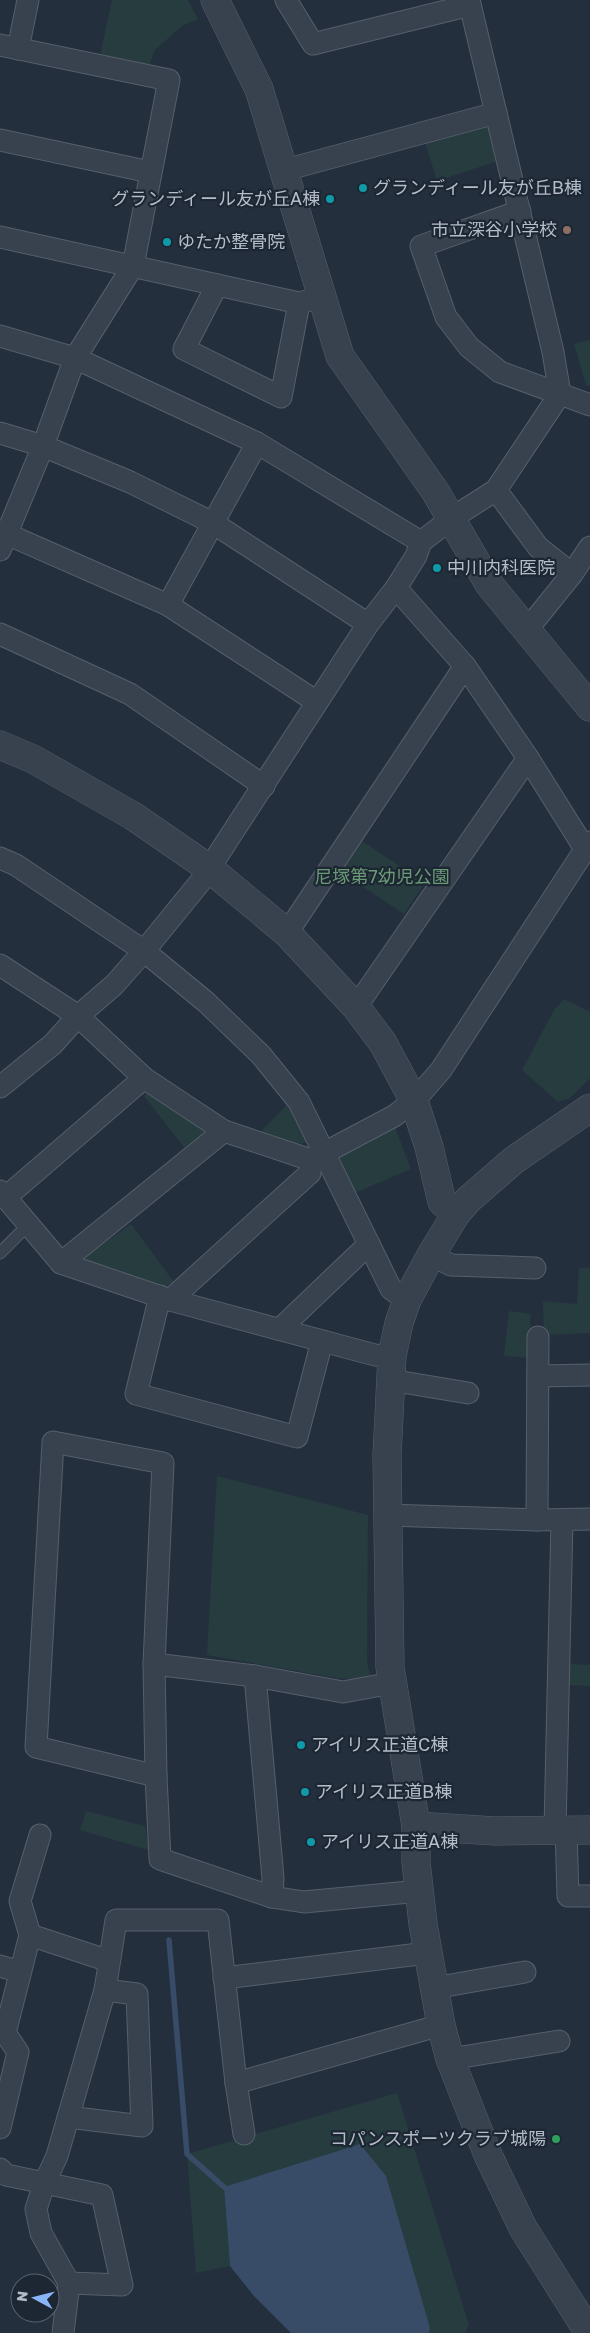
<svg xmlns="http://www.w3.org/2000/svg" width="590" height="2333" font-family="'Golos Text','Noto Sans JP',sans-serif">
<rect width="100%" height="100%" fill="#242f3e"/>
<g fill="#263c3f">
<polygon points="112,0 188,0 198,19 183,25 154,51 149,68 99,60"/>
<polygon points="492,119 501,160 437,181 424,139"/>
<polygon points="590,340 590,386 586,385 574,344"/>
<polygon points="359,839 425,883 404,914 338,870"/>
<polygon points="564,999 590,1012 590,1078 570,1098 558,1102 522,1070 554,1010"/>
<polygon points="148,1093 205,1126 207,1133 186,1150 144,1096"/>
<path d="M 288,1104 L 308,1142 C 292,1148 274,1138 259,1133 Z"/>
<polygon points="393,1122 411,1169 350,1195 333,1154"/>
<polygon points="131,1224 174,1282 166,1286 89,1263 86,1261 88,1255"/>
<polygon points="579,1268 590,1268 590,1333 544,1335 543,1301 577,1304"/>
<polygon points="509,1311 531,1314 529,1358 504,1356"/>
<polygon points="217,1476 368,1515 367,1661 371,1680 336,1678 207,1655"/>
<polygon points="566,1664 590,1665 590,1686 566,1685"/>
<polygon points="86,1811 145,1826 149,1850 80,1830"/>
<polygon points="397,2093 469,2325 465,2333 429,2333 430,2328 224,2187 230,2266 196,2273 187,2154"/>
</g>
<polygon fill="#394c67" points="360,2144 386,2176 430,2328 429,2333 291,2333 254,2296 230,2266 224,2187"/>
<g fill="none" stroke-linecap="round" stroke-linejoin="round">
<polyline stroke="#394c67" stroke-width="5.5" points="169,1940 187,2154 224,2187"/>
<defs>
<polyline id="service" points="0,1253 29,1224"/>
<g id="minor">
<polyline points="286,0 313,44 470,5"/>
<polyline points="0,45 169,80 133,266 75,358 43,446 0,550"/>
<polyline points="18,49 28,0"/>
<polyline points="0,140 150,172"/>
<polyline points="285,170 496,113"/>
<polyline points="520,211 421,246 446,317 469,347 500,372 590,405"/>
<polyline points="0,237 299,303 321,297"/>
<polyline points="217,285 184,349 281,397 299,303"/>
<polyline points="0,336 75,358 257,443 421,542"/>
<polyline points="0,433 43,446 130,482 213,523 368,624"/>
<polyline points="496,490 538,547 572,574"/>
<polyline points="0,531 168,605 317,702"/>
<polyline points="396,588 465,666 528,758 585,849"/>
<polyline points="168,605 257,443"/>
<polyline points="526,631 572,574 590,547"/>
<polyline points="0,634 130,694 264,786"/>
<polyline points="0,858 16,865 144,951 206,1002 261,1055 299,1102 391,1289 407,1300"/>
<polyline points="287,933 465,666"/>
<polyline points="0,965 78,1016 144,1078 224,1131 311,1160 394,1116 414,1101 441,1070 590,842"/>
<polyline points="356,1007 528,758"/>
<polyline points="0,1087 53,1044 78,1016 114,985 144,951 201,881 368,624 396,588 416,556 421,542 452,518 496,490 560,394 553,352 469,0"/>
<polyline points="0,1191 61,1263 170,1300 375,1355 392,1356"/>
<polyline points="6,1197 144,1078"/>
<polyline points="431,1255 451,1265 535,1268"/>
<polyline points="61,1263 224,1131"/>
<polyline points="160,1296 136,1394 297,1437 322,1341"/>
<polyline points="170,1300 310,1173 311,1160"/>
<polyline points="281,1328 369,1244"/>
<polyline points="538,1376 590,1375"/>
<polyline points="390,1380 468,1393"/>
<polyline points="387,1515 537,1520 590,1519"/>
<polyline points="537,1520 538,1337"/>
<polyline points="154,1664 163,1463 53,1442 36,1747 156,1776"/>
<polyline points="255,1676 273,1878 272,1897"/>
<polyline points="392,1683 343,1692 255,1676 154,1664 156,1776 160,1859 272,1897 304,1902 420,1891"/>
<polyline points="555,1829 562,1520"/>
<polyline points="566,1829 568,1896 590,1896"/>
<polyline points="40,1835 20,1901 30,1935 109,1961"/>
<polyline points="0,1966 20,1972"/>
<polyline points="224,1978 427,1953"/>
<polyline points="434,1988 525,1972"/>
<polyline points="450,2059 559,2041"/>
<polyline points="236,2083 244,2134"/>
<polyline points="68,2117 142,2126 137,1994 105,1990"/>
<polyline points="0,2128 18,2052 5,2033 30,1935"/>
<polyline points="0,2169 6,2175 102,2195 122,2285 69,2283"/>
<polyline points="63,2333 69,2283 41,2233 36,2209 44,2184 57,2156 105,1990 116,1920 218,1920 236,2083 441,2025"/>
</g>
<g id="tertiary">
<polyline points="215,0 259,89 340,356 435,491 489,584 590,707"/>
<polyline points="0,745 33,759 133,816 210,869 287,933 356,1007 383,1043 414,1101 429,1147 442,1202 456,1214"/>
<polyline points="416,1826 495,1831 590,1830"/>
<polyline points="589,2333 523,2228 488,2155 450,2059 441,2025 423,1924 416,1862 416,1826 390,1667 387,1455 392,1356 399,1323 407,1300 431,1255 456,1214 468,1200 514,1160 590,1108"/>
</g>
</defs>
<use href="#service" stroke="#565f6c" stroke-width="13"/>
<use href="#minor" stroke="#565f6c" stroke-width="23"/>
<use href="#tertiary" stroke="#565f6c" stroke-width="29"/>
<use href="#service" stroke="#38414e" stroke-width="11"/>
<use href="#minor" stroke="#38414e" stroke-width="21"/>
<use href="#tertiary" stroke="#38414e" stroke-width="28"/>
</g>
<g fill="#0f9aa8" stroke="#1d2633" stroke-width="2">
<circle cx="363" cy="188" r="5"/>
<circle cx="330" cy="199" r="5"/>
<circle cx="167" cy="242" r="5"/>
<circle cx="437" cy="568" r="5"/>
<circle cx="301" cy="1745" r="5"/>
<circle cx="305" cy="1792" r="5"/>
<circle cx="311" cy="1842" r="5"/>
</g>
<circle fill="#8d6e63" stroke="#1d2633" stroke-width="2" cx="567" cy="230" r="5"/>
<circle fill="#2e9e5b" stroke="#1d2633" stroke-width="2" cx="556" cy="2139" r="5"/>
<g text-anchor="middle" stroke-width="4.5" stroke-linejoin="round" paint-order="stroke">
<g font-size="18" fill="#b4bcc9" stroke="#1d2633" text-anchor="start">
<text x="373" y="194">グランディール友が丘B棟</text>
<text x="320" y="205" text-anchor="end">グランディール友が丘A棟</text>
<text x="557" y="236" text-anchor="end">市立深谷小学校</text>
<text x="177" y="248">ゆたか整骨院</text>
<text x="447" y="574">中川内科医院</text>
<text x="311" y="1751">アイリス正道C棟</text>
<text x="315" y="1798">アイリス正道B棟</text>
<text x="321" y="1848">アイリス正道A棟</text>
<text x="546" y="2145" text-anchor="end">コパンスポーツクラブ城陽</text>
</g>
<g font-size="18" fill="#6b9a76" stroke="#1d2633">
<text x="382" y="883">尼塚第7幼児公園</text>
</g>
</g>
<g transform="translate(35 2298) rotate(277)"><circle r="24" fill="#1d2633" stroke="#59626f"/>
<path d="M0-4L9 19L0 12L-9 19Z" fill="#8ab4f8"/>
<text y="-8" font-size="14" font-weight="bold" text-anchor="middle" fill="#b4bcc9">N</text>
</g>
</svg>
